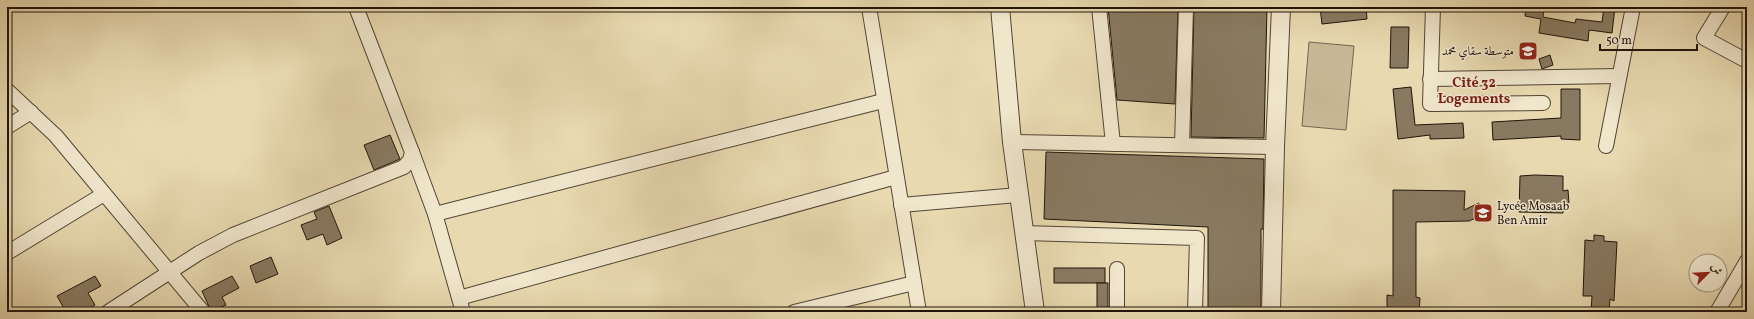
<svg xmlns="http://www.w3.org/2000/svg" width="1754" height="319" font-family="Vollkorn,Amiri,serif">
<rect width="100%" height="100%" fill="#e8d9b0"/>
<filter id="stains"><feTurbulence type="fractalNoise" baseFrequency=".005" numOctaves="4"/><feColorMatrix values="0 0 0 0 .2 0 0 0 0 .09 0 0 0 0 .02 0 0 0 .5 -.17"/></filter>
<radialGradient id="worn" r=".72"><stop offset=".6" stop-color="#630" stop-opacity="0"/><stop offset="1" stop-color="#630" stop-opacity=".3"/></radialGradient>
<polygon fill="#c6b894" stroke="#726650" points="1309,42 1354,46 1346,130 1302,126"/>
<g fill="#887a61" stroke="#1f140b">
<polygon points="1108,7 1178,7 1175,104 1117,100"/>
<polygon points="1194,7 1267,7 1264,138 1191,137"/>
<polygon points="1320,7 1366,7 1367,19 1322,24"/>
<polygon points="1526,7 1544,7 1543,17 1575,23 1576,19 1602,22 1604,7 1615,7 1612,33 1589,30 1588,41 1539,33 1541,19 1525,16"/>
<polygon points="1391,27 1409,27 1408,68 1390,68"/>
<polygon points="1550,55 1553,65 1542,69 1539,59"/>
<polygon points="1411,87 1415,125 1463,123 1464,138 1430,139 1430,135 1398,139 1393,89"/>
<polygon points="1561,89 1580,89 1580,140 1561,139 1561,136 1493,140 1492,122 1561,118"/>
<polygon points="390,135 400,159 374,170 364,145"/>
<polygon points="1046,152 1264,159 1263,229 1261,229 1261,312 1208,312 1208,227 1044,219"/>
<polygon points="1535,175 1563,176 1563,191 1568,190 1569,203 1563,204 1563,213 1519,212 1520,176"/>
<polygon points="1393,190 1465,191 1464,210 1479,203 1485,214 1469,221 1416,222 1416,297 1420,298 1419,312 1387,312 1387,295 1393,296"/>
<polygon points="329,206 342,238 327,245 323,234 307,240 301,225 317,219 314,212"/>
<polygon points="1594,235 1604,236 1604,241 1617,242 1614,301 1610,299 1609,312 1591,312 1592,296 1583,296 1585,240 1594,241"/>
<polygon points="271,257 278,274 256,283 250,266"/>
<rect x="1054" y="268" width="51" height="15"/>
<polygon points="95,276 101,286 88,293 95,305 83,312 66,312 57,296"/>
<polygon points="232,276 239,288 222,297 226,305 211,311 202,291"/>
<rect x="1097" y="283" width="11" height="29"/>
</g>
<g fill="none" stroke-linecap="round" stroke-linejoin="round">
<defs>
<g id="minor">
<polyline points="869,7 919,312"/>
<polyline points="1099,7 1113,144"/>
<polyline points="1433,7 1430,104 1543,103"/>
<polyline points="1723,7 1704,38 1747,61"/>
<polyline points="1430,79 1619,76"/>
<polyline points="7,90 56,136 203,312"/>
<polyline points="7,127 31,112"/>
<polyline points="1012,142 1275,147"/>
<polyline points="1182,145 1186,7"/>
<polyline points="1606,146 1633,7"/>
<polyline points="412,152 435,214 463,312"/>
<polyline points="901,205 1019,195"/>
<polyline points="435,214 883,101"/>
<polyline points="1024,233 1197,238 1195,312"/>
<polyline points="7,253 104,194"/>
<polyline points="1117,269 1117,312"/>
<polyline points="459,298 896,177"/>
<polyline points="108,312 199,253 233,235 404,167 410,160 412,152 356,7"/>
<polyline points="794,312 914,283"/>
<polyline points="1717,312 1747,261"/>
</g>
<g id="tertiary">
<polyline points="1000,7 1012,142 1035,312"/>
<polyline points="1271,312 1275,147 1281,7"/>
</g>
</defs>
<use href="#minor" stroke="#514534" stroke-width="16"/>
<use href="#tertiary" stroke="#514534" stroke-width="20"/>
<use href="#minor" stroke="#f0e6cc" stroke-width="14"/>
<use href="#tertiary" stroke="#f0e6cc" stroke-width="18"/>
</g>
<defs>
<symbol id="school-square" viewBox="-11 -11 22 22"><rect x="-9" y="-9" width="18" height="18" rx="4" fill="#8f2418" stroke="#f0e6cc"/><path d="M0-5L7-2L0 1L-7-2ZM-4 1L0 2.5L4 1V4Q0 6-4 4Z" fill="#fff"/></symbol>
</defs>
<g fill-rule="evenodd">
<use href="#school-square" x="1517" y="40" width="22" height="22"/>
<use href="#school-square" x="1472" y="202" width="22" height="22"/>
</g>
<g text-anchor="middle" stroke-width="3" stroke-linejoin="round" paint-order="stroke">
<g font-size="12" fill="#1f140b" stroke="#f0e6cc" text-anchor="end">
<text x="1514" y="55">متوسطة سقاي محمد</text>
<text x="1497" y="210" text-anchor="start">Lycée Mosaab<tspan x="1497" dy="14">Ben Amir</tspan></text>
</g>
<g font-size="14" font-weight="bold" fill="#7a1f14" stroke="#f0e6cc">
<text x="1474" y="87">Cité 32<tspan x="1474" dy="16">Logements</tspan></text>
</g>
</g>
<rect width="1754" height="319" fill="none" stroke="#e8d9b0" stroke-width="24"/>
<rect x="8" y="8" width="1738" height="303" fill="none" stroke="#1f140b" stroke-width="2"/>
<rect x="12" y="12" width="1730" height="295" fill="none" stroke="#1f140b"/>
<g transform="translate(1708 273) rotate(66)"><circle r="19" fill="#f0e6cc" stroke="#9c927f"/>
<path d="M0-3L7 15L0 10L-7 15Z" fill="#8f2418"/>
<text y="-6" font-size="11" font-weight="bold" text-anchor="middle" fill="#1f140b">ش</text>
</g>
<path d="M1600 44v6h97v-6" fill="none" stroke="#1f140b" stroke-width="2"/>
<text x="1606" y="44" font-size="12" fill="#1f140b" stroke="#f0e6cc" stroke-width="3" paint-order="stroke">50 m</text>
<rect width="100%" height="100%" filter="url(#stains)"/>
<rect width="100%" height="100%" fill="url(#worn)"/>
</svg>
